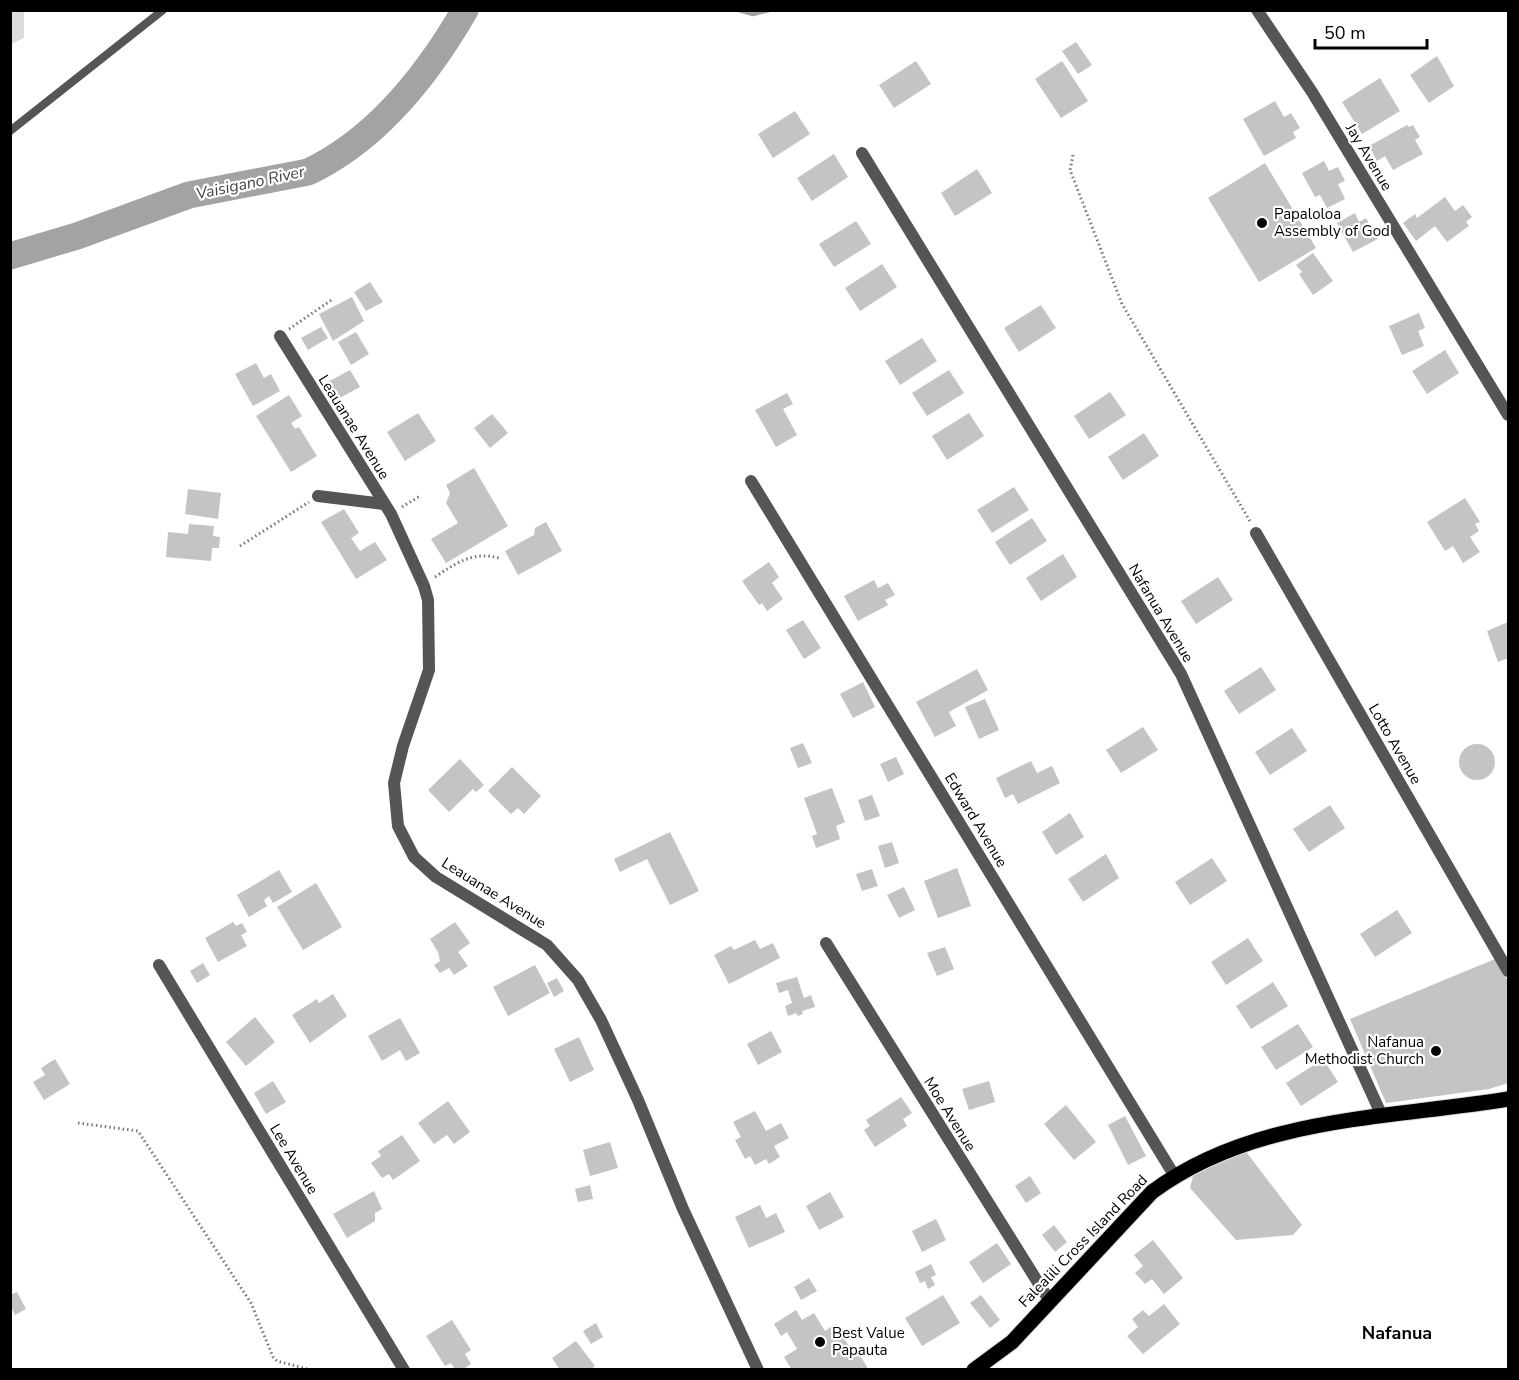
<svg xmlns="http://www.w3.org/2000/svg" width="1519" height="1380" font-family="'Nunito Sans',sans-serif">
<rect width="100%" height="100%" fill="#fff"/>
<polygon fill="#dcdcdc" points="10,11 24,11 24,38 11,44"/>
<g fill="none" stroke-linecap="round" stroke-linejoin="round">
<polyline stroke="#a3a3a3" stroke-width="4.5" points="739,10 753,14 769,10"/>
<path stroke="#a3a3a3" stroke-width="27" d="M 10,256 L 77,236 L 189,195 L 308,172 C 376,140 428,74 465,10"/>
</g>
<g fill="#c4c4c4">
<polygon points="1076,42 1092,65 1078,74 1062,51"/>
<polygon points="1437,56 1454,86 1429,103 1410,75"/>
<polygon points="916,61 931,84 894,108 879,85"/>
<polygon points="1062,61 1088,101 1061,118 1035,79"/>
<polygon points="1380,78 1400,111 1362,134 1342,102"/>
<polygon points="1275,101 1284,117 1291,113 1300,128 1293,132 1296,138 1264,156 1243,119"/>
<polygon points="795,111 810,134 773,158 758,134"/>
<polygon points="1407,125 1409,127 1413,125 1420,137 1415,140 1423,154 1393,170 1385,156 1377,161 1369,146"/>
<polygon points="834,154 848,177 812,201 797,178"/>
<polygon points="1324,161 1329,171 1338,167 1345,181 1338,184 1345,199 1327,208 1320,195 1315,197 1302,173"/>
<polygon points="1265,163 1316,248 1259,282 1208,198"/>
<polygon points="977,169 992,193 955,216 941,193"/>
<polygon points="1445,197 1455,211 1463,205 1472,217 1466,222 1469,226 1447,242 1435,226 1416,241 1403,223 1415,214 1417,218"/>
<polygon points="1355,213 1359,222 1366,218 1378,239 1353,252 1337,223"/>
<polygon points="856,221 871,244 834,267 819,244"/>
<polygon points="1313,253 1333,281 1313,295 1299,274 1302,272 1296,265"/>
<polygon points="882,264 897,287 860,311 845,288"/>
<polygon points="370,282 383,302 366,311 354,292"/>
<polygon points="352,297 364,321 333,341 319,314"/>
<polygon points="1041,305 1056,328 1019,352 1004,328"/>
<polygon points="1419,313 1425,328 1418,331 1424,346 1402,355 1389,326"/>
<polygon points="321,327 328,338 308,350 301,338"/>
<polygon points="356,332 369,354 351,365 338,342"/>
<polygon points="922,338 937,361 900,385 885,361"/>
<polygon points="1445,350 1459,373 1427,394 1412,371"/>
<polygon points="256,363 264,378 271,374 280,391 253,406 235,374"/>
<polygon points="350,370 360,387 336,400 326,383"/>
<polygon points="949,370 964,393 927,416 912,393"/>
<polygon points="1110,392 1126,415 1089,439 1074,416"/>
<polygon points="787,393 793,404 783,409 797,435 776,447 755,410"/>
<polygon points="289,395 302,416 291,423 295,429 299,427 317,456 291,472 256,416"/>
<polygon points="418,413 436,441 405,461 387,432"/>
<polygon points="969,413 984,436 947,460 932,436"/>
<polygon points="492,414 508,433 490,448 474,428"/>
<polygon points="1144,433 1159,456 1123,480 1108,457"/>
<polygon points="474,468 508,526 446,563 431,539 458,523 446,503 450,493 446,485"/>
<polygon points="1014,487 1029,510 992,533 977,510"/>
<polygon points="188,489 221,493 218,519 185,514"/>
<polygon points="1465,498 1480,522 1475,524 1479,531 1470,537 1480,552 1463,563 1453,546 1445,551 1427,522"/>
<polygon points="344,509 359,533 351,538 360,551 375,542 387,560 356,579 321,522"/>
<polygon points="1032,518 1047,541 1010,565 995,542"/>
<polygon points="546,522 562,551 518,575 505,551 534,535 535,528"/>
<polygon points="189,524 214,526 213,536 220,537 219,548 212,548 211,561 166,557 168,532 188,534"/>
<polygon points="1063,554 1077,577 1041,601 1026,578"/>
<polygon points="769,562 779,577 772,583 783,599 767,611 762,603 759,605 742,581"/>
<polygon points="1218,577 1233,600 1196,624 1181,601"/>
<polygon points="874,580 878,588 888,583 895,595 885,600 888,605 858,621 844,596"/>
<polygon points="803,620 821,648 804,659 786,630"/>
<polygon points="1508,622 1508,658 1498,662 1487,631"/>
<polygon points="1261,667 1276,690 1239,714 1224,691"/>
<polygon points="977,669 988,690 949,712 956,726 935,737 916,702"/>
<polygon points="863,682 875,707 853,718 840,694"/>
<polygon points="985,699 999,730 979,739 965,707"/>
<polygon points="1143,727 1158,750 1121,773 1106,750"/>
<polygon points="1292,728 1307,751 1270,775 1255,752"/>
<polygon points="803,743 812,763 798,768 790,748"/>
<circle cx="1477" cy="762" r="18"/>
<polygon points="896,757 904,774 888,782 880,764"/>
<polygon points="460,759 484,785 476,792 473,789 449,812 428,790"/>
<polygon points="1031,761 1037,773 1052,766 1060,783 1018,804 1013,794 1005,798 996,778"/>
<polygon points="512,767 541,796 524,814 518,808 511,814 488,791"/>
<polygon points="832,788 845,822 836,826 840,839 816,848 812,836 817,834 804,798"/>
<polygon points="872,795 880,816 865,821 858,800"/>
<polygon points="1330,805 1345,828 1309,852 1293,829"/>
<polygon points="1070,813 1084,837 1056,855 1042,832"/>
<polygon points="670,832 699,891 670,905 647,859 620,872 614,859"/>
<polygon points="892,842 899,863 885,868 878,846"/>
<polygon points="1106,854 1119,878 1083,902 1068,879"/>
<polygon points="1212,858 1227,881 1190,905 1175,882"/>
<polygon points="957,868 971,906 938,918 924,881"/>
<polygon points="872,869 878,886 862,891 856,874"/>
<polygon points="279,870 292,892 273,903 269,896 264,900 267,906 249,917 237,895"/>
<polygon points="316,883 342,927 303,950 277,907"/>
<polygon points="904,887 915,910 899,918 887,895"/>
<polygon points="1397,910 1412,933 1375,957 1360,934"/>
<polygon points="233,922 236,926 242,923 247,932 241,935 247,946 218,962 205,938"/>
<polygon points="455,922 470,943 458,952 468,966 454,975 449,968 440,973 434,965 440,961 438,952 430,939"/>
<polygon points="1248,938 1263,961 1226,985 1211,962"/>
<polygon points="755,940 760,949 773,943 780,958 729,984 714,955 731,946 734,950"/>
<polygon points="945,947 954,969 937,976 927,953"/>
<polygon points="1495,959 1508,981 1508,1083 1489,1089 1386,1103 1350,1019"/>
<polygon points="203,963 210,975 197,983 190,971"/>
<polygon points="535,965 550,993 508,1016 493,987"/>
<polygon points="797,977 804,998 811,995 815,1007 802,1011 803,1014 798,1016 796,1013 788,1016 785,1006 792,1003 788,990 779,993 776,983"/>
<polygon points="557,978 564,991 554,997 547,983"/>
<polygon points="1273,982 1288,1006 1251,1029 1236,1006"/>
<polygon points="333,994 347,1016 310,1043 292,1015 317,999 319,1003"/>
<polygon points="255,1017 275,1042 246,1066 226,1042"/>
<polygon points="400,1018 420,1053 406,1061 400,1050 382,1061 368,1036"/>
<polygon points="1298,1024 1313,1047 1276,1070 1261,1047"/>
<polygon points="771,1031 782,1052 758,1065 747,1044"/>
<polygon points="579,1037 594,1070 570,1082 554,1049"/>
<polygon points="55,1059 70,1084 44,1100 33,1082 45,1075 41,1068"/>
<polygon points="1323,1059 1338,1082 1301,1106 1286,1083"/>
<polygon points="273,1081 286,1102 266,1114 254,1093"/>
<polygon points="989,1081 995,1102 969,1110 962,1089"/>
<polygon points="901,1097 912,1113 903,1119 907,1126 875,1147 864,1130 870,1126 866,1120"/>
<polygon points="448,1101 470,1132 454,1144 447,1135 434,1144 418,1123"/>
<polygon points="1066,1105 1096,1142 1074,1160 1044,1124"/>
<polygon points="755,1111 766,1131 781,1123 789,1138 774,1146 780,1157 769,1164 766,1159 755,1165 750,1156 745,1159 735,1140 741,1137 733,1122"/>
<polygon points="1125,1116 1146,1156 1128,1165 1108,1125"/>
<polygon points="402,1135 420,1161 393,1180 389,1174 382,1178 371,1163 381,1156 378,1151"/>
<polygon points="610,1142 618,1168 590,1176 583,1150"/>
<polygon points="1244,1149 1302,1225 1293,1235 1236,1240 1190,1188 1193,1176"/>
<polygon points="1030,1176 1041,1193 1026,1203 1015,1186"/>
<polygon points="590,1185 593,1199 578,1202 575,1189"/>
<polygon points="374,1191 382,1209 375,1213 375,1221 347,1238 333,1214"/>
<polygon points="830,1192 844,1217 819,1230 806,1206"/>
<polygon points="760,1205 766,1218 776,1213 785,1232 749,1248 735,1217"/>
<polygon points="936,1219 946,1240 922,1252 912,1231"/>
<polygon points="1054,1225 1067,1242 1055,1252 1042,1235"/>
<polygon points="1153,1240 1183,1278 1164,1294 1152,1279 1145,1284 1135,1273 1143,1266 1134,1255"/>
<polygon points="997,1243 1011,1264 983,1283 969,1262"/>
<polygon points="931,1264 936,1275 931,1277 935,1285 928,1289 925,1281 920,1283 915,1272"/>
<polygon points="809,1278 817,1291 801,1300 794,1287"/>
<polygon points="17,1292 26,1309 15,1315 10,1305 10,1295"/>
<polygon points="943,1295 960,1323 922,1346 905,1318"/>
<polygon points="981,1295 1000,1320 990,1328 970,1303"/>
<polygon points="1164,1304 1180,1324 1143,1354 1127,1336 1138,1327 1132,1319 1143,1310 1149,1316"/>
<polygon points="796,1310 802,1320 814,1313 825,1331 835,1324 852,1351 856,1349 869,1370 792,1370 784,1357 797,1349 787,1332 781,1336 774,1324"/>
<polygon points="452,1320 471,1350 465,1354 471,1364 462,1370 455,1370 451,1363 445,1366 426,1336"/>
<polygon points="596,1323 603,1337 591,1344 583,1331"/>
<polygon points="576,1341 595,1366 590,1370 560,1370 552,1358"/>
</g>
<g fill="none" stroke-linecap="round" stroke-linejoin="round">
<defs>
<path id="primary" d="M 974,1370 L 1012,1342 L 1152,1192 C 1255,1116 1387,1119 1508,1099"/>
</defs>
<use href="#primary" stroke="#dbdbdb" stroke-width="17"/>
<g stroke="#777" stroke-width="3" stroke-dasharray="1.5 3" stroke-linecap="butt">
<polyline points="1073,155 1070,170 1122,304 1251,523"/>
<polyline points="289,329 333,299"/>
<polyline points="402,507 420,496"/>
<polyline points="240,546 309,502"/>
<path d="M 435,577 C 456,563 473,551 499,558"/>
<polyline points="78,1123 138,1131 251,1303 273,1357 277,1361 311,1370"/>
</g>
<polyline stroke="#555" stroke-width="8" points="10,131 163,10"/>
<g stroke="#555" stroke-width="12">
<polyline points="1257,10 1312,92 1508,415"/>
<polyline points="862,153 1181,674 1382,1116"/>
<polyline points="280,336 391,514 424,586 428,600 429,670 403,746 394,783 398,826 414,857 436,877 547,945 578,980 601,1020 638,1100 683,1209 758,1370"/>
<polyline points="751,481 1174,1175"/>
<polyline points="318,496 384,504"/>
<polyline points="1256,533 1508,971"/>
<polyline points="826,943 1049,1300"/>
<polyline points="159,965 404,1370"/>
</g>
<use href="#primary" stroke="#000" stroke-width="15"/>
</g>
<g fill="#000" stroke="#fff" stroke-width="2">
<circle cx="1262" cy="223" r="6"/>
<circle cx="1436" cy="1051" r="6"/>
<circle cx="820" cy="1342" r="6"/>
</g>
<g text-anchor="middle" stroke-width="4.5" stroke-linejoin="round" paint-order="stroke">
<g font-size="15" fill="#000" stroke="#fff">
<text transform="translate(1369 157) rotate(59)" y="5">Jay Avenue</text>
<text transform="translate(354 427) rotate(58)" y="5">Leauanae Avenue</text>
<text transform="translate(1161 613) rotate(59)" y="5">Nafanua Avenue</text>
<text transform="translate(1395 744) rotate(60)" y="5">Lotto Avenue</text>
<text transform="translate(976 820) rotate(59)" y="5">Edward Avenue</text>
<text transform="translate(494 893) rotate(32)" y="5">Leauanae Avenue</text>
<text transform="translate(950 1114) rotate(58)" y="5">Moe Avenue</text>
<text transform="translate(294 1159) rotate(59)" y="5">Lee Avenue</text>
<text transform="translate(1083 1241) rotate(-46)" y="5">Falealili Cross Island Road</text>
</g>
<g font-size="15" fill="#000" stroke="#fff" text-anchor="start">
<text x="1274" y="219">Papaloloa<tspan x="1274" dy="17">Assembly of God</tspan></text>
<text x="1424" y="1047" text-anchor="end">Nafanua<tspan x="1424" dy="17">Methodist Church</tspan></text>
<text x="832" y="1338">Best Value<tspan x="832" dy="17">Papauta</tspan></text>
</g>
<g font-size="16" font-style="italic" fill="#444" stroke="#fff">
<text transform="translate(250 182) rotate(-12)" y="6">Vaisigano River</text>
</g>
<g font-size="18" font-weight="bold" fill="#000" stroke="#fff">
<text x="1397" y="1339">Nafanua</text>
</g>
</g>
<rect width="1519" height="1380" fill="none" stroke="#000000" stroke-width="24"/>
<path d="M1315 39v9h112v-9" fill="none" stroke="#000000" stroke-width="3"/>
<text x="1324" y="39" font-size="18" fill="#000000" stroke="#ffffff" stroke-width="4.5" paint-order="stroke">50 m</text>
</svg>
